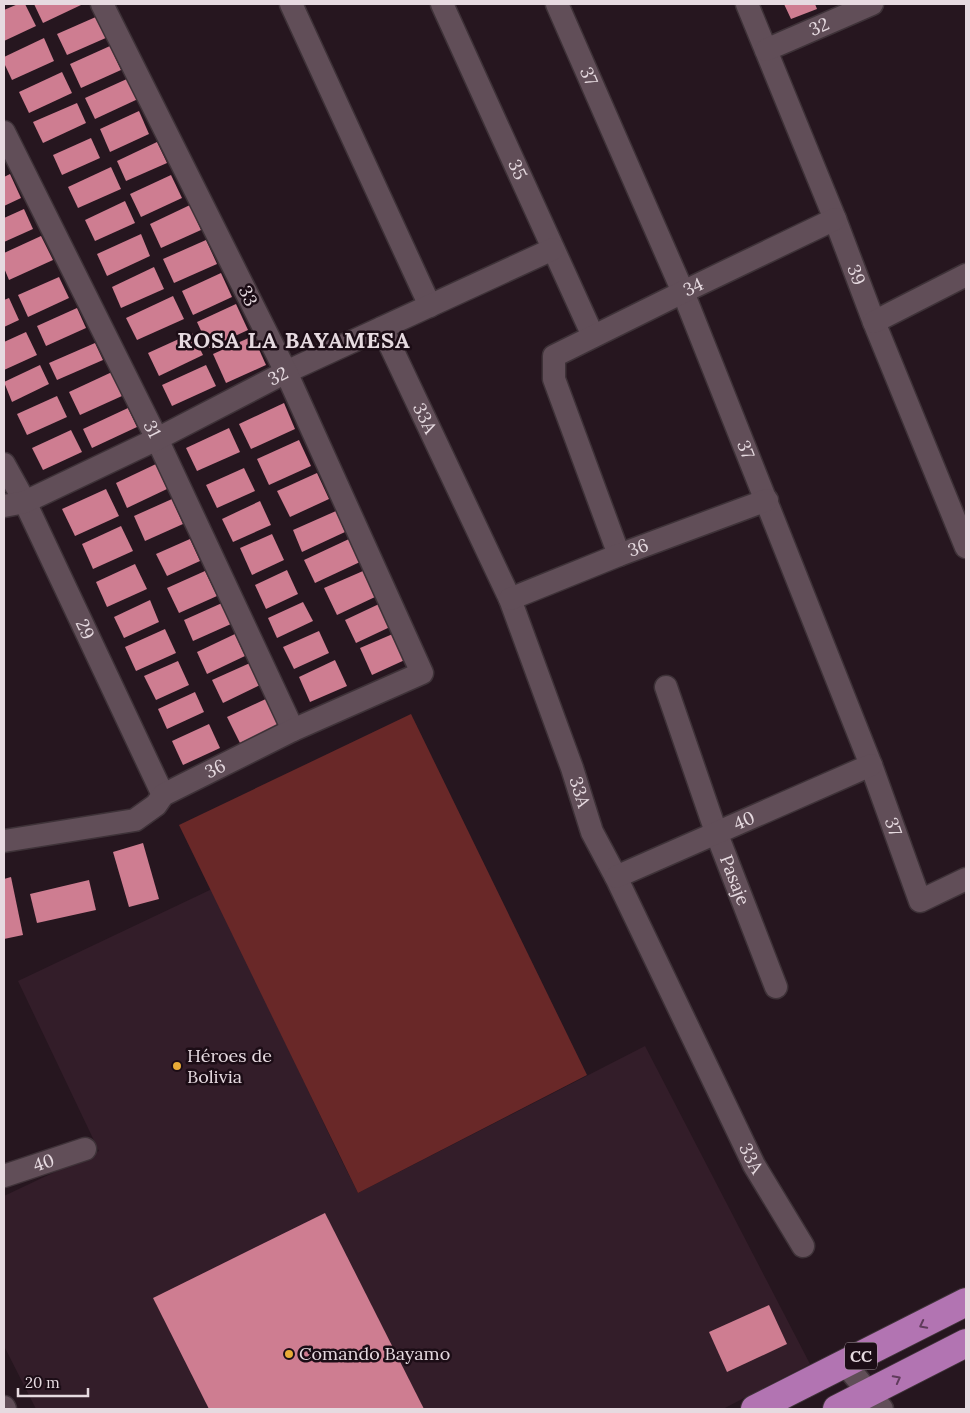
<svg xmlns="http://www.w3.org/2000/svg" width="970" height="1413" font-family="Lora,serif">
<rect width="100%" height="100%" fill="#26161f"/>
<polygon fill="#331d29" points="212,889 339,1155 358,1193 645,1046 810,1364 723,1409 36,1409 4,1346 4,1196 99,1151 18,981"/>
<polygon fill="#692828" points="411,714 587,1075 358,1193 179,825"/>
<g fill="#ce7d91">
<polygon points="18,4 25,4 36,26 4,41 4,10"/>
<polygon points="34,4 80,4 81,5 43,23"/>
<polygon points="784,4 815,4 817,9 791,19"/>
<polygon points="98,16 108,37 67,55 57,34"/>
<polygon points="44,38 54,61 12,80 4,63 4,57"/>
<polygon points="110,46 121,70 81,88 70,64"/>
<polygon points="62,72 72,93 29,113 19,92"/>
<polygon points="129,78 138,99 95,119 85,98"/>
<polygon points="77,103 86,123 43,143 33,122"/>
<polygon points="139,111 149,134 110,152 100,129"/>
<polygon points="91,138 100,158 62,175 53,155"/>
<polygon points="157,142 167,163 126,181 117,161"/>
<polygon points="111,167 121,189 78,208 68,187"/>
<polygon points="10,174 21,198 4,206 4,177"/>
<polygon points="171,175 182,198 141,217 130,194"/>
<polygon points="125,201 135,223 95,241 85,220"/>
<polygon points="190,205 201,230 161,248 150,224"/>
<polygon points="24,209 33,229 4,242 4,218"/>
<polygon points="141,234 150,256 107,276 97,254"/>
<polygon points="41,236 53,260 9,280 4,268 4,253"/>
<polygon points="206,240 217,264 174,283 163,259"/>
<polygon points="154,267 164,289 121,308 112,287"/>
<polygon points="221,273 232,297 193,315 182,291"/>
<polygon points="59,277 69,298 28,317 18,295"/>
<polygon points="173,296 184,319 137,340 126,318"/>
<polygon points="9,298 19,320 4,327 4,300"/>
<polygon points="236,304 248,330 209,348 197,322"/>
<polygon points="77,308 86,328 46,346 37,326"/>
<polygon points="26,332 37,355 4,370 4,342"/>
<polygon points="192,333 203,355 159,376 148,353"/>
<polygon points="253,336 266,365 226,383 213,354"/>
<polygon points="95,343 103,360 57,380 49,363"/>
<polygon points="40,365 49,384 12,402 4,382"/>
<polygon points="206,365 216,386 172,406 162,385"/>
<polygon points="112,372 122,396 80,415 69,392"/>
<polygon points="57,396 67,417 27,435 17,414"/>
<polygon points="284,403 295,429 251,449 239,424"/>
<polygon points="128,408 137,427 92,448 83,429"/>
<polygon points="229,428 240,452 197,471 186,448"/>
<polygon points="71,430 82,452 43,470 32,448"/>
<polygon points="299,440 311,466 269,485 257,459"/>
<polygon points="156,464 167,489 127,508 116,483"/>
<polygon points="244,468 255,491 217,508 206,485"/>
<polygon points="317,473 329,499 290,517 277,491"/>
<polygon points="106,489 119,516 75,536 62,509"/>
<polygon points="172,499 183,524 145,541 134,516"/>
<polygon points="260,501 271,525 233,542 222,519"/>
<polygon points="336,511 345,532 302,552 293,530"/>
<polygon points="121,526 133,551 93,569 82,544"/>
<polygon points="272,534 284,560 252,575 240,548"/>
<polygon points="190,539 200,561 167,576 156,554"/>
<polygon points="349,539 360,562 315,583 304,560"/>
<polygon points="135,564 147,589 107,607 96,582"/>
<polygon points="287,570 298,594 266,609 255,585"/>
<polygon points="205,571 217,596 179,613 167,588"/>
<polygon points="363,571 375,597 337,615 324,588"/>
<polygon points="150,600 159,622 124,638 114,617"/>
<polygon points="303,602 313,621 277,638 268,618"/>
<polygon points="222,603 231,624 193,641 184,620"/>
<polygon points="379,604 390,627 356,643 345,620"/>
<polygon points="165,629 176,653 136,671 125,647"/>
<polygon points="319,631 329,653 294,669 283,647"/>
<polygon points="395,633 407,659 372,675 360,648"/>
<polygon points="235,634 245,656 207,674 197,652"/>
<polygon points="335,660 347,686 310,702 299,677"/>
<polygon points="178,661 189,685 156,700 144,676"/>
<polygon points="250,663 260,685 223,703 212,680"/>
<polygon points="195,692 204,712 167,729 158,709"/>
<polygon points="270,697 282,724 240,743 227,717"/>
<polygon points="209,724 220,748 183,765 172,741"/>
<polygon points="143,843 159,899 129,907 113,852"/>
<polygon points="11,877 23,935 4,939 4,879"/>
<polygon points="89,880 96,910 37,923 30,894"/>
<polygon points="325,1213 424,1409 209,1409 153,1298"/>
<polygon points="769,1305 787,1344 727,1372 709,1332"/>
</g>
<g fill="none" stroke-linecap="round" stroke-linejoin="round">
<defs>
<g id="minor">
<polyline points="291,4 430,306"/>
<path id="s1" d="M 442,4 L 593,336"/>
<path id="s2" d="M 557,4 L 683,292 L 871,765 L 920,901 L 966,879"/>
<path id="s3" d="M 747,4 L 835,219 L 874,322 L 966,547"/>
<path id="s4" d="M 766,50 L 872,4"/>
<path id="s5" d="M 4,132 L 157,439 L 293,730"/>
<polyline points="874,322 966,275"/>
<path id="s6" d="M 382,328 L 510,599 L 572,768 L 592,832 L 616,877 L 754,1165 L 803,1246"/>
<path id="s7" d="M 4,464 L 25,502 L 163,795"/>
<path id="s8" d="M 4,506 L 25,502 L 157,439 L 286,372 L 553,249"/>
<path id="s9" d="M 619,555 L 554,379 L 554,356 L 683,292 L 835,219"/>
<path id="s10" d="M 510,599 L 619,555 L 767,500"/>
<path id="s11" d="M 666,687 L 716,832 L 776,987"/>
<path id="s12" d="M 4,841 L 135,820 L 156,805 L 163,795 L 293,730 L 422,673 L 286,372 L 102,4"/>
<path id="s13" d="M 616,877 L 871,765"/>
<path id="s14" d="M 4,1176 L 85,1149"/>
<polyline points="846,1365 882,1409"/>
<polyline points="4,1407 5,1409"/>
</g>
<g id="highway">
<polyline points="755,1409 966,1302"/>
<polyline points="837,1409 966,1343"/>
</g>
</defs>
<use href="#minor" stroke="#3e3238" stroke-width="25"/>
<use href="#highway" stroke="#3e3238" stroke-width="30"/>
<use href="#minor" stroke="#614e58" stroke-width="22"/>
<use href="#highway" stroke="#b274b2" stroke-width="28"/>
</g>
<defs><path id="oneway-chevron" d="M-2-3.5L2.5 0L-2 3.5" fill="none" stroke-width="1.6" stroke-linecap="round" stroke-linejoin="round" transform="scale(1.25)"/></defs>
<g stroke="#603b5c">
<use href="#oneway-chevron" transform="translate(923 1325) rotate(153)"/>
<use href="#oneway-chevron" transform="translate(897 1379) rotate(-28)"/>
</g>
<g fill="#e8ab37" stroke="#1c0d16" stroke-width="2">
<circle cx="177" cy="1066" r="5"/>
<circle cx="289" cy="1354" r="5"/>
</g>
<g text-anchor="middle" stroke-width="5" stroke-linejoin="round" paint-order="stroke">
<rect fill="#1c0d16" stroke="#a99ca3" stroke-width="1" x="845" y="1342.5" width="32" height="27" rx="4"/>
<g font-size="16" font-weight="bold" fill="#e6dae0">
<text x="861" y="1362">CC</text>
</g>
<g font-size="18" fill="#e6dae0" stroke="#1c0d16">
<text dy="6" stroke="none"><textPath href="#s4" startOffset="58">32</textPath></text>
<text dy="6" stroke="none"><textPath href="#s2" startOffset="79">37</textPath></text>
<text dy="6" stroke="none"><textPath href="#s1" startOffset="182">35</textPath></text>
<text dy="6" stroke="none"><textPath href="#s3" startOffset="292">39</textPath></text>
<text dy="6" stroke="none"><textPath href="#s9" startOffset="366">34</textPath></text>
<text transform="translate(248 296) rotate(64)" y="6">33</text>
<text dy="6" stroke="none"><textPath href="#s8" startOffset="304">32</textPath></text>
<text dy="6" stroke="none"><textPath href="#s6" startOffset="100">33A</textPath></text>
<text dy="6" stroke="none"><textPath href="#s5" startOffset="332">31</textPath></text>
<text dy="6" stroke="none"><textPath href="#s2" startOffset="484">37</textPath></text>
<text dy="6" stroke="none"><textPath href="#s10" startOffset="138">36</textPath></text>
<text dy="6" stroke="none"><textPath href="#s7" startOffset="184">29</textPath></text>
<text dy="6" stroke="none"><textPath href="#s12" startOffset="229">36</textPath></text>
<text dy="6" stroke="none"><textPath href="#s6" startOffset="505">33A</textPath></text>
<text dy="6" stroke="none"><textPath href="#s13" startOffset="140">40</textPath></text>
<text dy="6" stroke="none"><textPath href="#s2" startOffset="889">37</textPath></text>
<text dy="6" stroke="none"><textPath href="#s11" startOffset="205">Pasaje</textPath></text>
<text dy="6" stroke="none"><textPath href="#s6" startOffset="910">33A</textPath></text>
<text dy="6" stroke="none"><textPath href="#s14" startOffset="42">40</textPath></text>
</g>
<g font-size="18" fill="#e6dae0" stroke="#1c0d16" text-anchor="start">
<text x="187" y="1062">Héroes de<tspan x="187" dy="21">Bolivia</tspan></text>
<text x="299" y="1360">Comando Bayamo</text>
</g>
<g font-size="22" font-weight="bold" letter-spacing="1" fill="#e6dae0" stroke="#1c0d16">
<text x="294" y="348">ROSA LA BAYAMESA</text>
</g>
</g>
<rect width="970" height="1413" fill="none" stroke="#e6dae0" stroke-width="10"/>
<path d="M18 1388v8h70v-8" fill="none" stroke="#e6dae0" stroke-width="2.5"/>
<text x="25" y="1388" font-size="15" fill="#e6dae0" stroke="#1c0d16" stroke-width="4" paint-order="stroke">20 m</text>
</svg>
